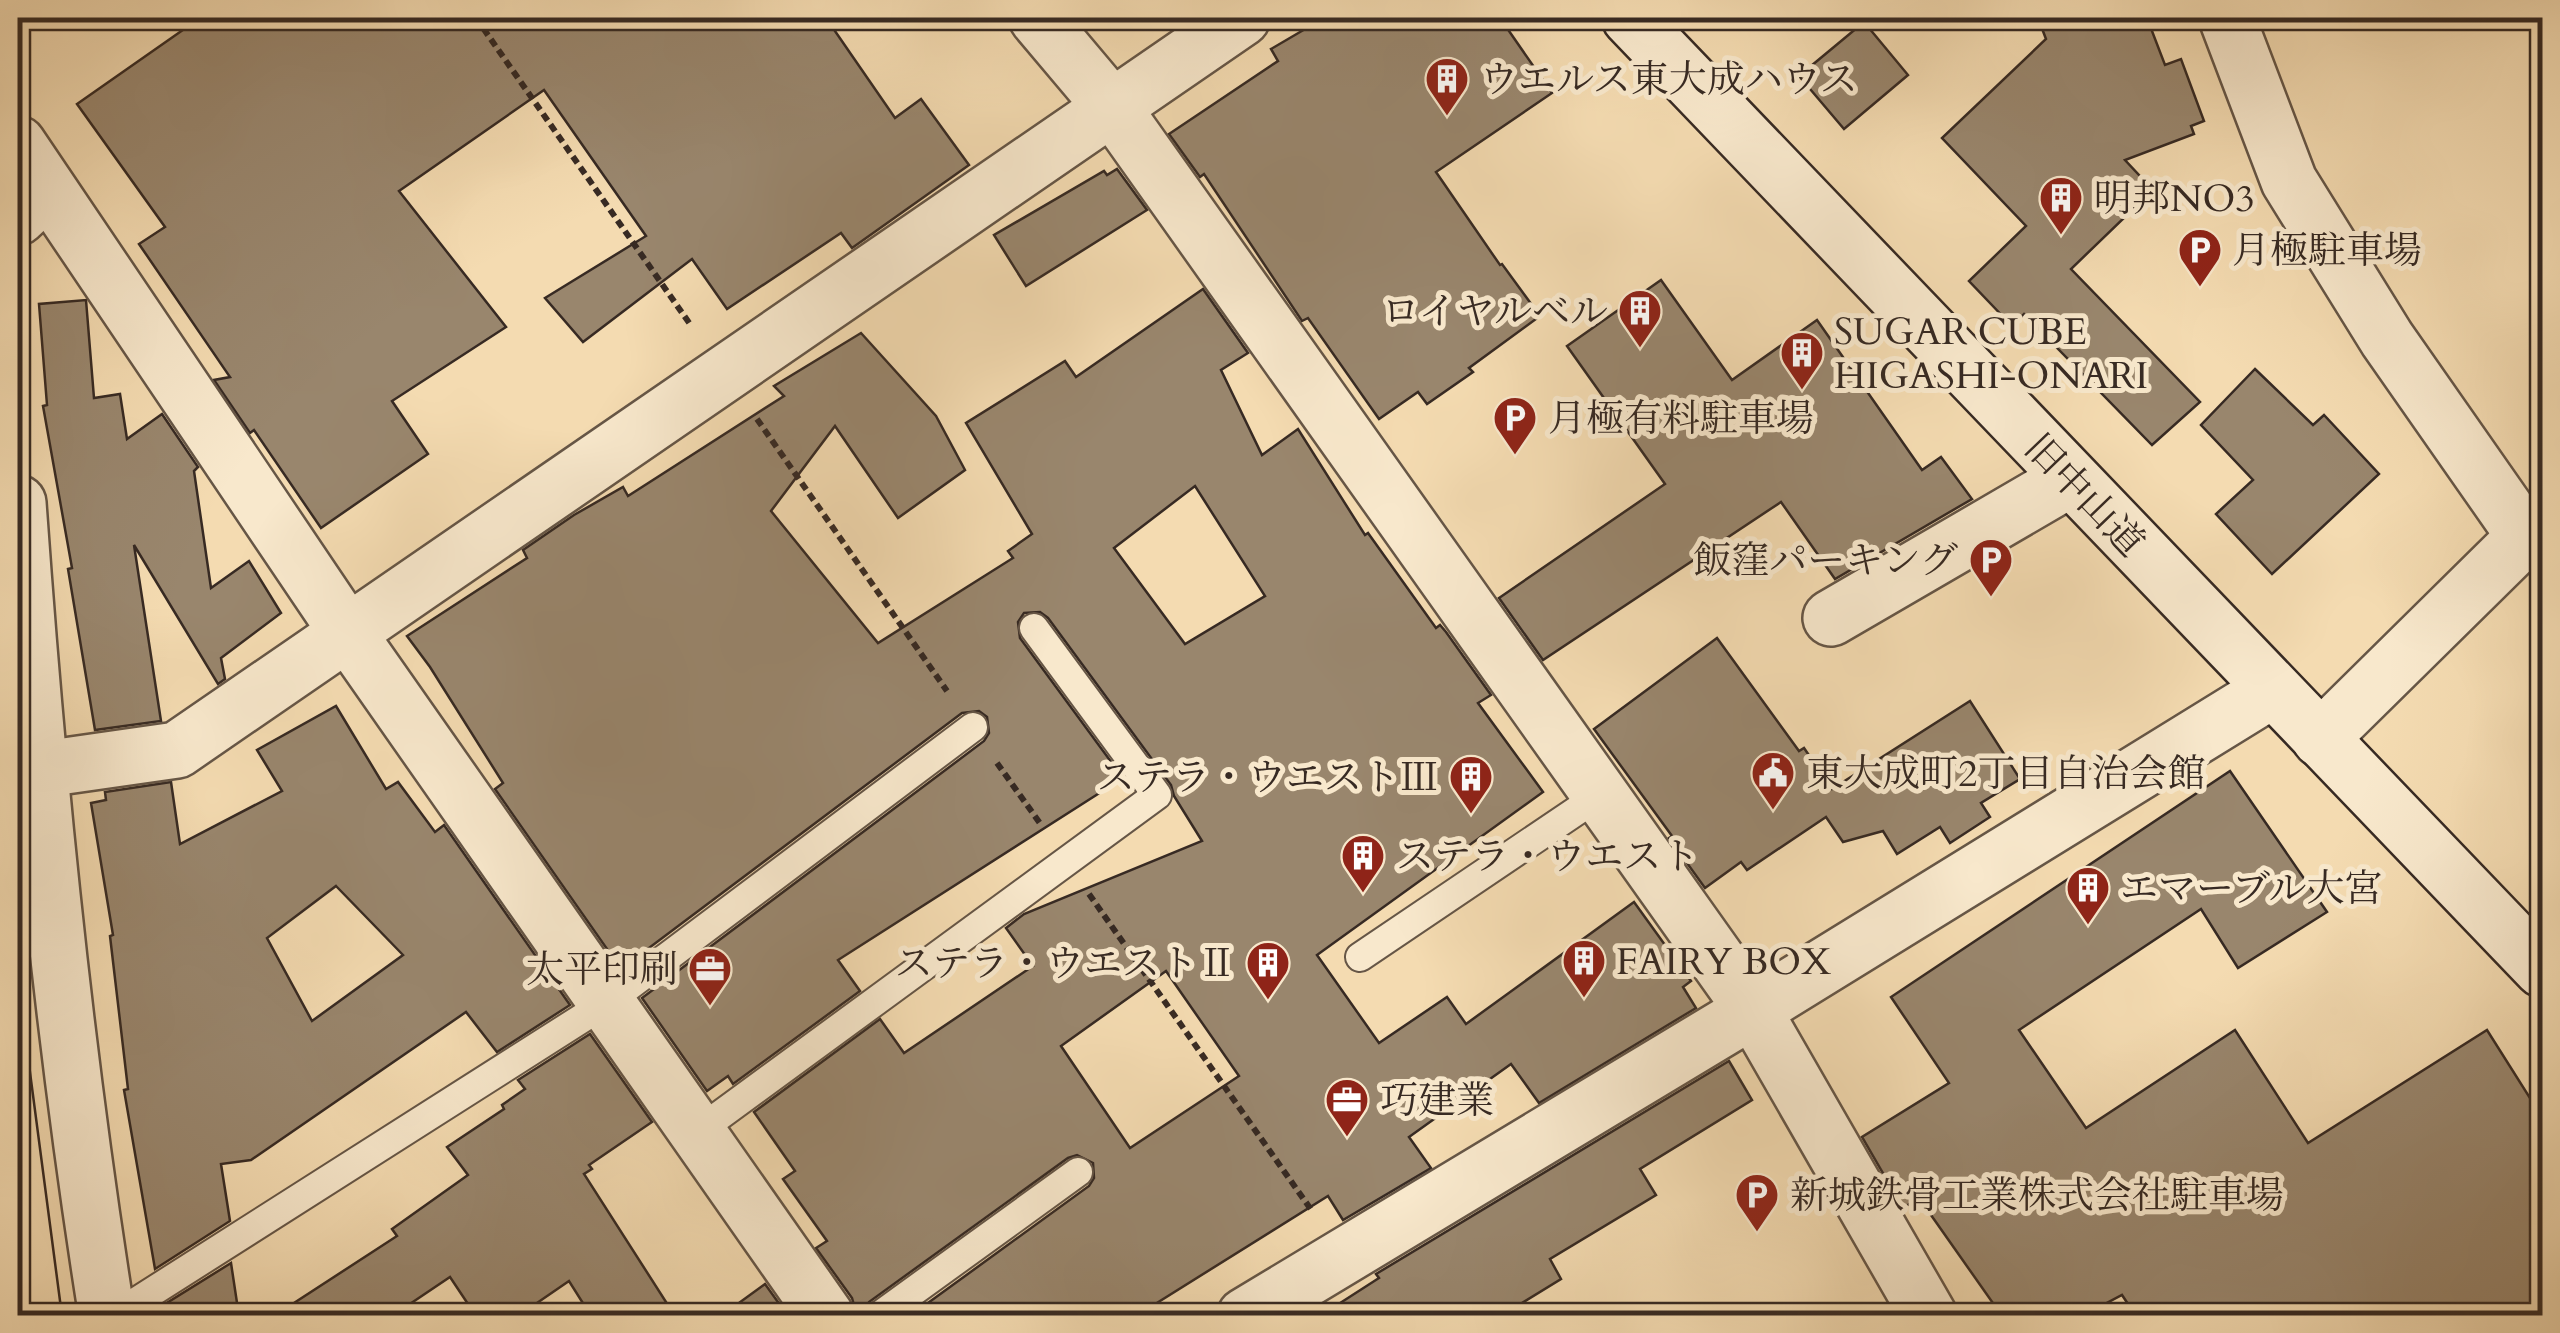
<svg xmlns="http://www.w3.org/2000/svg" width="2560" height="1333" font-family="Cardo,'Noto Serif JP',serif">
<rect width="100%" height="100%" fill="#f4dbb1"/>
<filter id="stains"><feTurbulence type="fractalNoise" baseFrequency=".002" numOctaves="4"/><feColorMatrix values="0 0 0 0 .2 0 0 0 0 .09 0 0 0 0 .02 0 0 0 .5 -.17"/></filter>
<radialGradient id="worn" r=".72"><stop offset=".6" stop-color="#630" stop-opacity="0"/><stop offset="1" stop-color="#630" stop-opacity=".3"/></radialGradient>
<g fill="#99866d" stroke="#372a23" stroke-width="2.5" fill-rule="evenodd">
<polygon points="200,18 826,18 895,118 921,99 969,165 852,248 841,233 727,309 692,259 583,342 545,298 646,236 544,90 399,191 506,327 392,401 428,454 321,528 254,430 250,433 214,380 230,377 139,244 165,227 77,104"/>
<polygon points="1324,18 1500,18 1552,93 1436,172 1500,265 1502,264 1540,316 1469,368 1473,372 1427,404 1418,392 1379,419 1308,318 1302,321 1204,174 1200,177 1169,134 1278,61 1271,49"/>
<polygon points="2038,18 2147,18 2165,65 2181,59 2204,121 2191,126 2194,134 2125,160 2153,190 2071,269 2200,402 2152,445 2024,314 2012,326 1969,281 2026,226 1942,138 2046,39"/>
<polygon points="1864,22 1908,75 1844,129 1799,76"/>
<polygon points="1117,169 1147,210 1026,286 994,235 1104,171 1107,175"/>
<polygon points="1661,280 1732,380 1817,320 1922,470 1941,457 1972,499 1835,579 1781,502 1543,660 1499,598 1665,484 1567,346"/>
<path d="M 1203,289 L 1248,353 L 1221,370 L 1262,455 L 1298,429 L 1365,535 L 1368,533 L 1436,628 L 1440,625 L 1446,632 L 1491,695 L 1478,703 L 1543,792 L 1317,955 L 1379,1043 L 1447,997 L 1466,1024 L 1634,902 L 1691,981 L 1683,987 L 1696,1008 L 1539,1103 L 1511,1064 L 1409,1137 L 1431,1168 L 1343,1220 L 1328,1196 L 1136,1316 L 910,1316 L 1089,1186 L 1094,1178 L 1093,1163 L 1077,1155 L 1068,1158 L 869,1302 L 862,1316 L 857,1316 L 852,1298 L 816,1248 L 827,1241 L 783,1179 L 795,1171 L 754,1112 L 880,1019 L 904,1053 L 1033,966 L 1006,928 L 1024,914 L 1202,841 L 1174,796 L 1171,785 L 1048,618 L 1040,612 L 1024,613 L 1018,622 L 1020,638 L 1123,778 L 838,960 L 860,991 L 733,1084 L 728,1076 L 707,1091 L 642,998 L 984,741 L 989,733 L 987,717 L 979,711 L 962,713 L 621,969 L 495,789 L 503,783 L 430,667 L 407,636 L 527,558 L 523,550 L 574,515 L 623,487 L 628,496 L 784,396 L 774,386 L 861,333 L 936,416 L 965,470 L 898,518 L 835,426 L 771,511 L 878,643 L 1013,558 L 1008,551 L 1032,534 L 966,423 L 1065,361 L 1076,377 ZM 1195,486 L 1265,596 L 1185,644 L 1114,548 ZM 1166,971 L 1239,1076 L 1130,1148 L 1061,1046 Z"/>
<polygon points="86,300 94,398 120,394 127,439 162,414 198,467 194,471 211,588 249,561 281,613 221,658 225,679 218,684 134,545 161,721 95,730 68,569 72,568 43,406 47,405 39,304"/>
<polygon points="2255,369 2313,425 2324,415 2379,474 2272,574 2216,514 2253,480 2201,425"/>
<polygon points="1717,638 1799,751 1804,748 1832,789 1970,701 2020,779 1981,803 1990,817 1950,843 1940,827 1897,854 1883,831 1843,842 1826,817 1747,870 1741,862 1705,888 1669,838 1672,836 1594,729"/>
<path d="M 336,706 L 386,789 L 398,782 L 435,832 L 444,825 L 570,1005 L 497,1052 L 466,1012 L 251,1160 L 221,1164 L 230,1221 L 155,1269 L 124,1090 L 128,1089 L 110,936 L 113,935 L 91,803 L 106,800 L 105,792 L 171,782 L 180,844 L 282,791 L 257,750 ZM 336,886 L 403,955 L 312,1021 L 267,938 Z"/>
<polygon points="2230,771 2327,912 2238,968 2201,909 2019,1030 2086,1128 2235,1030 2308,1143 2487,1030 2542,1117 2542,1302 2522,1316 2136,1316 2122,1295 2082,1316 2002,1316 1919,1198 1903,1208 1862,1137 1949,1083 1891,997"/>
<polygon points="590,1034 652,1122 589,1165 592,1169 584,1174 675,1316 591,1316 569,1281 518,1316 476,1316 450,1277 392,1316 274,1316 397,1236 392,1229 468,1175 447,1147 504,1109 502,1105 525,1089 518,1080"/>
<polygon points="1729,1061 1752,1100 1640,1169 1656,1195 1550,1259 1561,1279 1501,1316 1320,1316 1379,1278 1376,1274"/>
<polygon points="231,1263 239,1316 163,1316 162,1306"/>
<polygon points="765,1284 788,1316 721,1316"/>
</g>
<g fill="none" stroke-linecap="round" stroke-linejoin="round">
<defs>
<g id="service">
<polyline points="1360,957 1600,795"/>
<polyline points="697,1132 1157,795 1034,628"/>
<polyline points="114,1316 606,1003 973,727"/>
<polyline points="879,1316 1078,1172"/>
</g>
<g id="minor">
<polyline points="1037,18 1112,107 1753,1010 1929,1316"/>
<polyline points="18,144 347,632 826,1316"/>
<polyline points="1831,618 2070,479"/>
<polyline points="37,770 177,750 1242,18"/>
<polyline points="1245,1316 1753,1010 2272,690"/>
</g>
<g id="tertiary">
<polyline points="2227,18 2289,181 2387,339 2524,535"/>
<polyline points="18,217 47,190"/>
<path d="M 18,503 C 37,775 64,1046 107,1316"/>
<polyline points="2320,739 2542,520"/>
</g>
<polyline id="secondary" points="1630,18 2542,969"/>
</defs>
<use href="#service" stroke="#665646" stroke-width="32"/>
<use href="#minor" stroke="#665646" stroke-width="60"/>
<use href="#tertiary" stroke="#665646" stroke-width="60"/>
<use href="#secondary" stroke="#372a23" stroke-width="60"/>
<g stroke="#372a23" stroke-width="6" stroke-dasharray="8 5" stroke-linecap="butt">
<polyline points="476,18 692,327"/>
<polyline points="757,419 947,691"/>
<polyline points="997,763 1042,826"/>
<polyline points="1089,894 1312,1211"/>
</g>
<use href="#service" stroke="#f8e8cc" stroke-width="28"/>
<use href="#minor" stroke="#f8e8cc" stroke-width="55"/>
<use href="#tertiary" stroke="#f8e8cc" stroke-width="55"/>
<use href="#secondary" stroke="#f8e8cc" stroke-width="55"/>
<polyline stroke="#372a23" stroke-width="2.5" points="18,981 62,1316"/>
</g>
<defs>
<symbol id="building-pin" viewBox="-11 -11 22 30"><path d="M0 17L-7.5 6A9.5 9.5 0 1 1 7.5 6Z" fill="#8f2418" stroke="#f8e8cc"/><path d="M-4-6H4V6H1V3H-1V6H-4ZM-2.5-4.3h1.7v1.8h-1.7ZM.8-4.3h1.7v1.8H.8ZM-2.5-1h1.7V.8h-1.7ZM.8-1h1.7V.8H.8Z" fill="#fff"/></symbol>
<symbol id="parking-pin" viewBox="-11 -11 22 30"><path d="M0 17L-7.5 6A9.5 9.5 0 1 1 7.5 6Z" fill="#8f2418" stroke="#f8e8cc"/><path d="M-3.5-5.5H1a3.5 3.5 0 0 1 0 7H-1V5.5H-3.5ZM-1-3.4V-.6H.8a1.4 1.4 0 0 0 0-2.8Z" fill="#fff"/></symbol>
<symbol id="civic-pin" viewBox="-11 -11 22 30"><path d="M0 17L-7.5 6A9.5 9.5 0 1 1 7.5 6Z" fill="#8f2418" stroke="#f8e8cc"/><path d="M-.6-6.5H3V-4.5H.6V-3L4-1V1h2V6H-6V1h2V-1L-.6-3ZM-1.2 2.5V6h2.4V2.5Z" fill="#fff"/></symbol>
<symbol id="office-pin" viewBox="-11 -11 22 30"><path d="M0 17L-7.5 6A9.5 9.5 0 1 1 7.5 6Z" fill="#8f2418" stroke="#f8e8cc"/><path d="M-6-3h4V-5.5h4V-3h4V5H-6ZM-1-4.5V-3h2v-1.5ZM-6 0V1H6V0Z" fill="#fff"/></symbol>
</defs>
<g fill-rule="evenodd">
<use href="#building-pin" x="1422" y="54" width="50" height="68"/>
<use href="#building-pin" x="2036" y="173" width="50" height="68"/>
<use href="#parking-pin" x="2175" y="225" width="50" height="68"/>
<use href="#building-pin" x="1615" y="286" width="50" height="68"/>
<use href="#building-pin" x="1777" y="328" width="50" height="68"/>
<use href="#parking-pin" x="1490" y="393" width="50" height="68"/>
<use href="#parking-pin" x="1966" y="535" width="50" height="68"/>
<use href="#civic-pin" x="1748" y="748" width="50" height="68"/>
<use href="#building-pin" x="1446" y="752" width="50" height="68"/>
<use href="#building-pin" x="1338" y="831" width="50" height="68"/>
<use href="#building-pin" x="2063" y="863" width="50" height="68"/>
<use href="#building-pin" x="1559" y="936" width="50" height="68"/>
<use href="#building-pin" x="1243" y="938" width="50" height="68"/>
<use href="#office-pin" x="685" y="944" width="50" height="68"/>
<use href="#office-pin" x="1322" y="1075" width="50" height="68"/>
<use href="#parking-pin" x="1732" y="1170" width="50" height="68"/>
</g>
<g text-anchor="middle" stroke-width="10" stroke-linejoin="round" paint-order="stroke">
<g font-size="38" fill="#372a23" stroke="#f8e8cc" text-anchor="start">
<text x="1480" y="92">ウエルス東大成ハウス</text>
<text x="2094" y="211">明邦NO3</text>
<text x="2232" y="263">月極駐車場</text>
<text x="1608" y="324" text-anchor="end">ロイヤルベル</text>
<text x="1834" y="344">SUGAR CUBE<tspan x="1834" dy="44">HIGASHI-ONARI</tspan></text>
<text x="1548" y="431">月極有料駐車場</text>
<text x="1958" y="573" text-anchor="end">飯窪パーキング</text>
<text x="1806" y="786">東大成町2丁目自治会館</text>
<text x="1438" y="790" text-anchor="end">ステラ・ウエストⅢ</text>
<text x="1396" y="869">ステラ・ウエスト</text>
<text x="2120" y="901">エマーブル大宮</text>
<text x="1616" y="974">FAIRY BOX</text>
<text x="1236" y="976" text-anchor="end">ステラ・ウエストⅡ</text>
<text x="678" y="982" text-anchor="end">太平印刷</text>
<text x="1380" y="1113">巧建業</text>
<text x="1790" y="1208">新城鉄骨工業株式会社駐車場</text>
</g>
<g font-size="38" fill="#372a23" stroke="#f8e8cc">
<text transform="translate(2085 495) rotate(46)" y="13">旧中山道</text>
</g>
</g>
<rect width="2560" height="1333" fill="none" stroke="#f4dbb1" stroke-width="60"/>
<rect x="20" y="20" width="2520" height="1293" fill="none" stroke="#372a23" stroke-width="5"/>
<rect x="30" y="30" width="2500" height="1273" fill="none" stroke="#372a23" stroke-width="2.5"/>
<rect width="100%" height="100%" filter="url(#stains)"/>
<rect width="100%" height="100%" fill="url(#worn)"/>
</svg>
